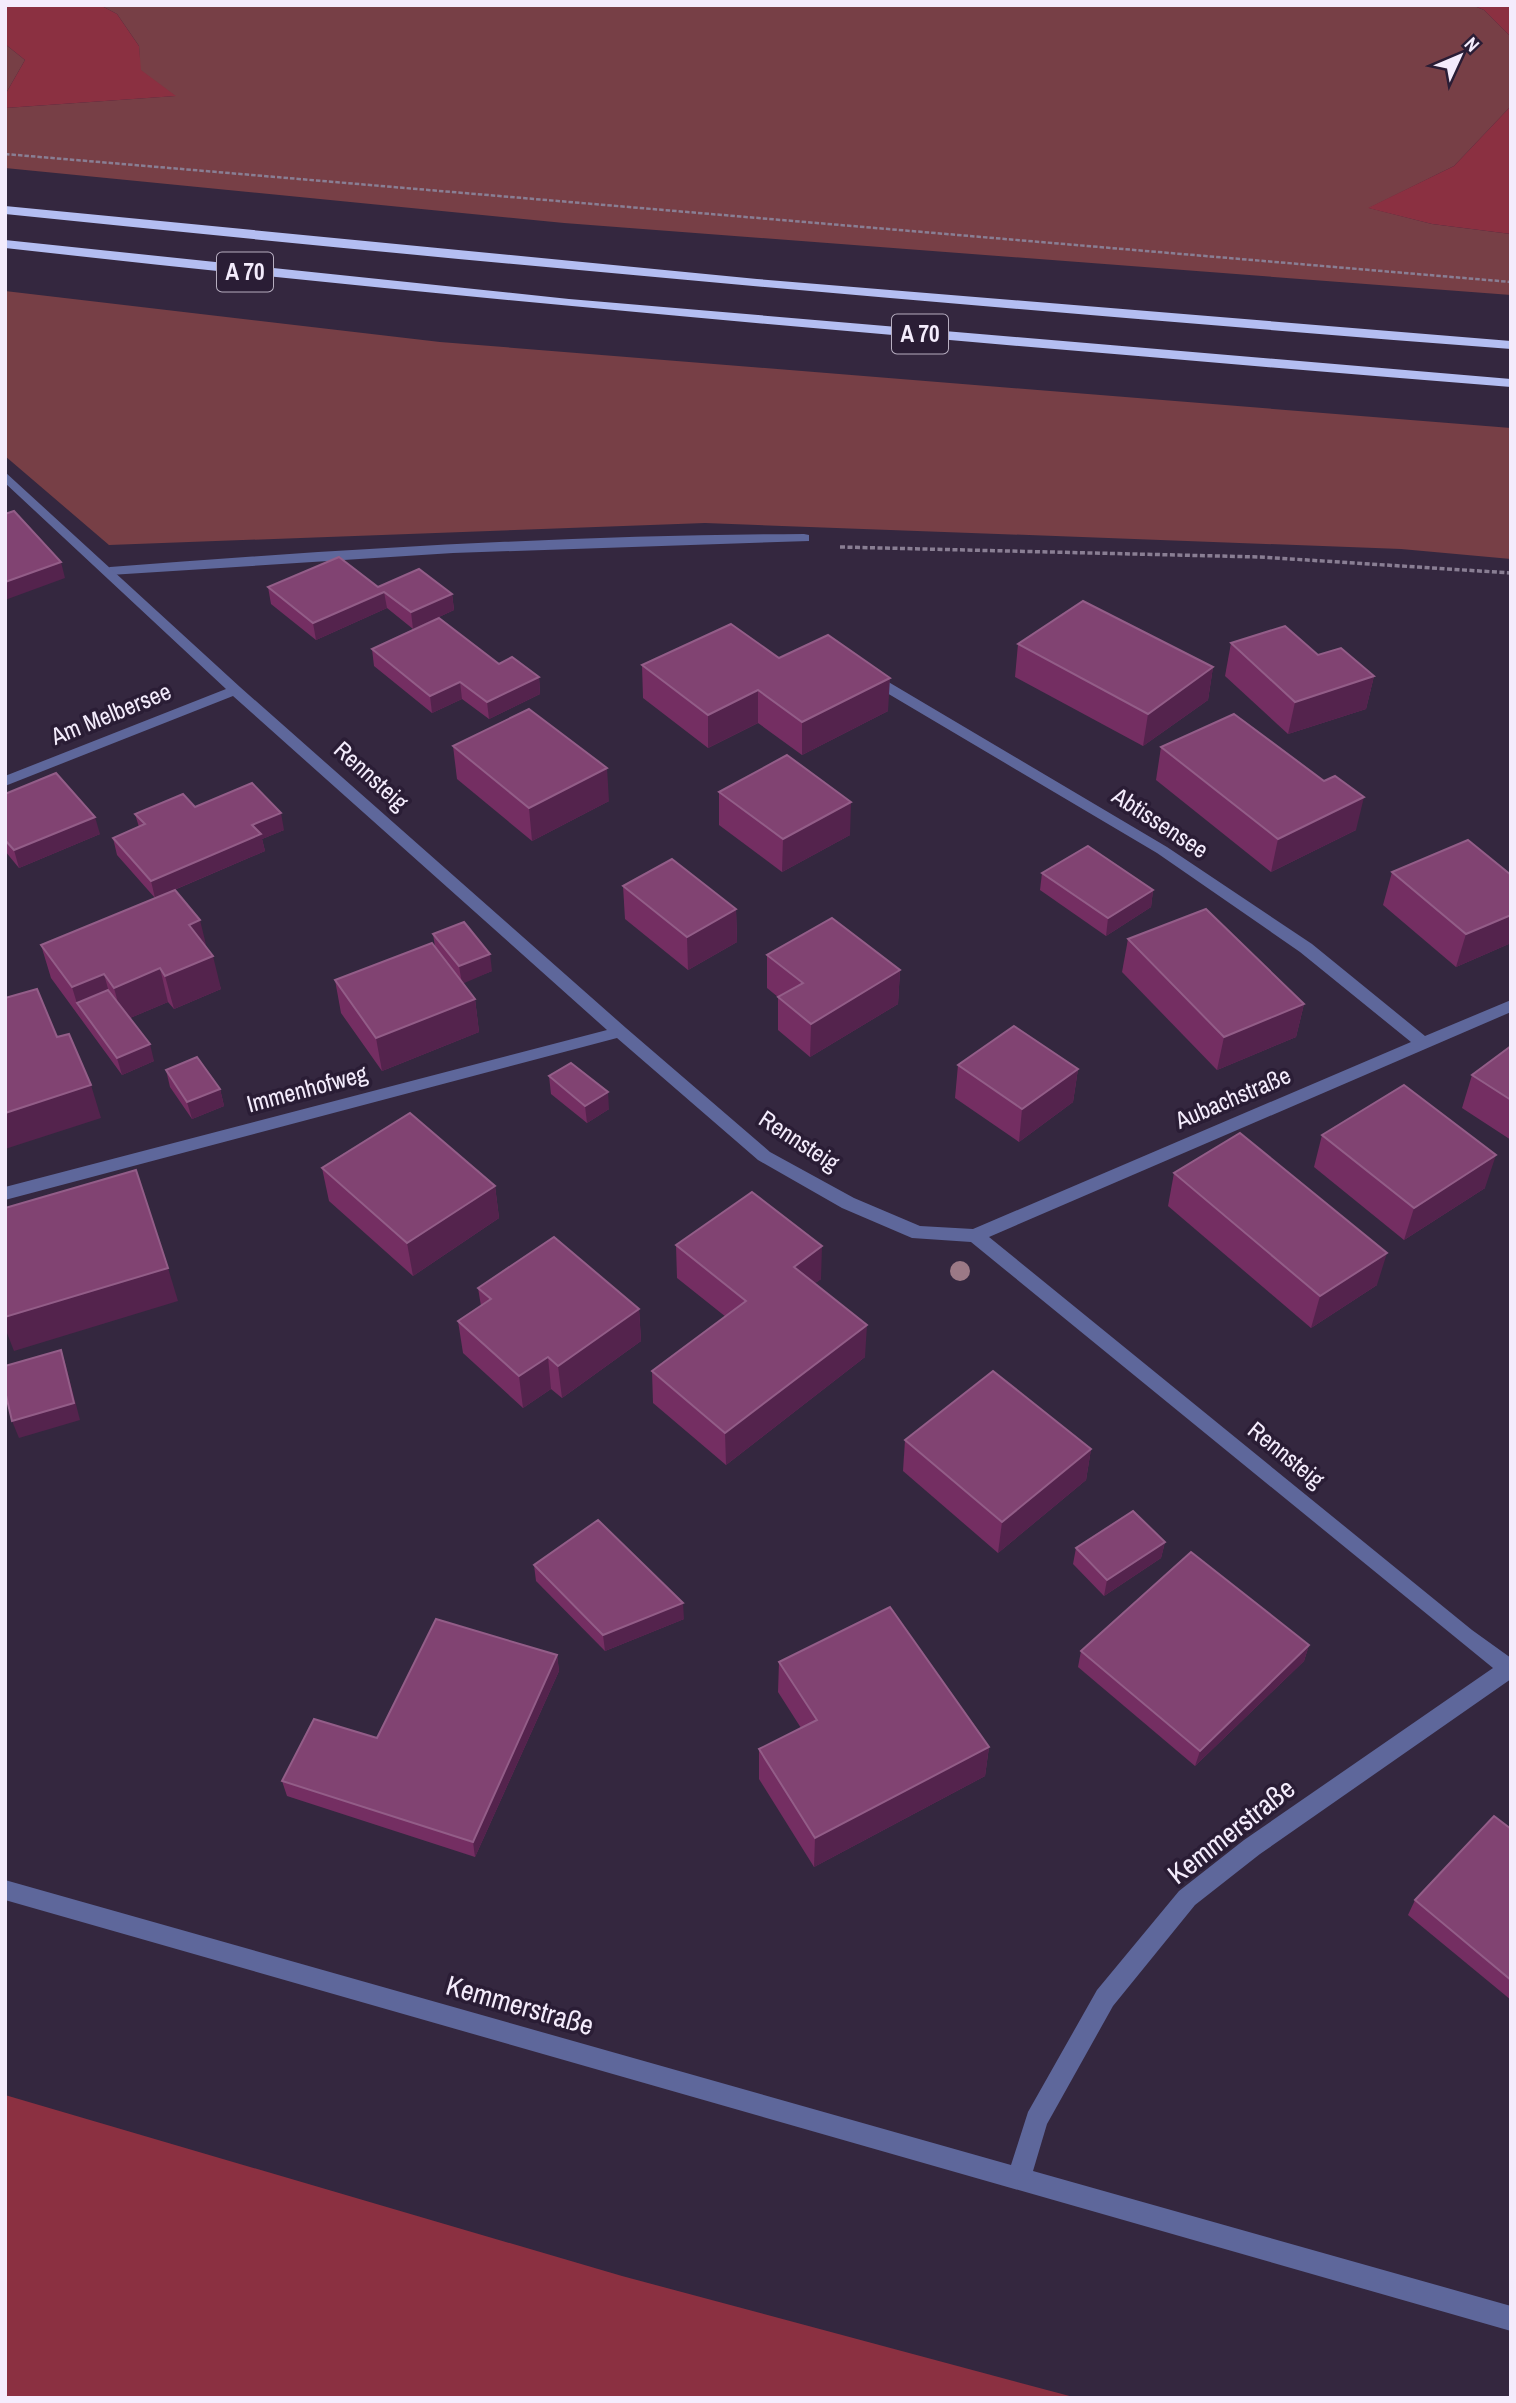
<svg xmlns="http://www.w3.org/2000/svg" width="1516" height="2403" font-family="'Archivo Narrow',sans-serif">
<rect width="100%" height="100%" fill="#34273f"/>
<g fill="#773f46">
<polygon points="100,5 1472,5 1484,10 1511,37 1511,106 1454,166 1369,208 1432,224 1511,234 1511,295 564,223 5,168 5,108 175,96 140,70 139,46 117,14"/>
<polygon points="5,44 25,60 5,95"/>
<polygon points="5,291 440,342 1511,428 1511,559 1401,549 705,523 109,545 5,456"/>
</g>
<g fill="#8b3041">
<polygon points="5,5 100,5 117,14 139,46 141,70 176,96 5,108 5,95 25,60 5,44"/>
<polygon points="1472,5 1511,5 1511,37 1484,10"/>
<polygon points="1511,106 1511,234 1432,224 1368,208 1454,166"/>
<polygon points="5,2095 622,2276 1077,2398 5,2398"/>
</g>
<g fill="none" stroke-linecap="round" stroke-linejoin="round">
<polyline stroke="#897e93" stroke-width="2.5" stroke-dasharray="4.5 2" stroke-linecap="butt" points="5,154 1511,282"/>
<polyline stroke="#897e93" stroke-width="3.5" stroke-dasharray="5 2.5" stroke-linecap="butt" points="840,547 1260,557 1511,573"/>
<path fill="#5e679b" fill-rule="evenodd" d="M 804,534 L 809,535 L 809,541 L 453,553 L 110,575 L 103,571 L 110,567 C 341,549 573,535 804,534 Z"/>
<polygon fill="#5e679b" fill-rule="evenodd" points="5,472 240,687 626,1028 770,1152 854,1198 920,1226 973,1229 1411,1042 1300,952 1157,853 865,680 865,674 875,674 1167,847 1312,944 1425,1036 1511,1000 1511,1012 989,1237 1472,1630 1511,1658 1511,1679 1260,1854 1195,1905 1113,2006 1047,2124 1033,2171 1511,2306 1511,2331 5,1900 5,1880 1011,2165 1028,2112 1097,1990 1179,1891 1244,1840 1493,1668 971,1242 912,1238 842,1208 758,1160 617,1038 5,1200 5,1187 607,1030 233,696 5,786 5,776 226,689 5,483"/>
<g fill="#b4bef2" fill-rule="evenodd">
<path d="M 5,206 L 757,279 L 1511,341 L 1511,349 C 1008,310 507,266 5,214 Z"/>
<path d="M 5,240 L 569,299 L 1511,379 L 1511,387 C 1008,346 506,304 5,248 Z"/>
</g>
</g>
<circle fill="#9c7986" cx="960" cy="1271" r="10"/>
<g fill="#742e62">
<polygon points="268,587 378,587 452,594 454,610 413,629 387,608 316,640 271,604"/>
<polygon points="1231,643 1318,655 1374,676 1366,709 1288,734 1225,676"/>
<polygon points="1018,644 1213,667 1208,700 1143,746 1015,677"/>
<polygon points="372,649 499,664 539,677 540,694 489,719 462,699 432,713 374,666"/>
<polygon points="779,658 888,711 802,755 758,723 708,748 643,698 642,665"/>
<polygon points="453,746 609,801 532,841 457,779"/>
<polygon points="1161,747 1356,830 1271,872 1156,780"/>
<polygon points="719,792 850,835 782,872 719,825"/>
<polygon points="5,794 100,834 19,868 5,851"/>
<polygon points="195,807 284,830 262,839 265,851 158,897 206,947 221,989 174,1009 168,1002 130,1018 154,1061 122,1075 51,978 41,945 155,898 117,855 113,838 139,827 135,814"/>
<polygon points="1392,872 1511,875 1511,943 1456,967 1383,905"/>
<polygon points="1042,873 1153,890 1151,907 1106,936 1040,890"/>
<polygon points="623,886 736,909 737,942 688,970 625,919"/>
<polygon points="433,934 492,971 462,983 475,999 479,1032 382,1071 341,1013 335,980 435,947"/>
<polygon points="1128,939 1304,1004 1296,1037 1217,1070 1122,972"/>
<polygon points="767,955 900,970 898,1004 810,1057 778,1030 778,997 767,988"/>
<polygon points="1511,1046 1511,1140 1462,1108 1472,1075"/>
<polygon points="958,1065 1078,1069 1073,1102 1019,1142 955,1098"/>
<polygon points="166,1070 220,1089 224,1106 192,1119 170,1087"/>
<polygon points="549,1076 609,1109 587,1123 551,1094"/>
<polygon points="1322,1135 1485,1188 1404,1240 1314,1167"/>
<polygon points="322,1168 495,1186 499,1218 413,1276 329,1201"/>
<polygon points="1174,1173 1377,1285 1311,1328 1168,1206"/>
<polygon points="676,1245 821,1279 815,1283 865,1357 726,1465 653,1403 652,1371 726,1317 677,1278"/>
<polygon points="478,1288 639,1309 641,1341 562,1398 551,1389 523,1408 463,1353 458,1321 481,1306"/>
<polygon points="905,1440 1091,1449 1086,1480 998,1553 903,1471"/>
<polygon points="1165,1542 1161,1558 1104,1596 1073,1564 1076,1548"/>
<polygon points="534,1565 684,1619 605,1651 536,1581"/>
<polygon points="1309,1645 1304,1661 1195,1766 1078,1667 1081,1651"/>
<polygon points="557,1655 559,1671 475,1857 287,1796 282,1781 377,1738"/>
<polygon points="779,1662 989,1747 985,1776 814,1867 759,1779 759,1749 801,1728 778,1692"/>
<polygon points="1511,1829 1511,2000 1408,1915 1415,1900"/>
</g>
<g fill="#54234d">
<polygon points="61,562 65,578 5,600 5,582"/>
<polygon points="384,592 387,608 316,640 313,623"/>
<polygon points="452,594 454,610 413,629 411,612"/>
<polygon points="1213,667 1208,700 1143,746 1148,714"/>
<polygon points="1374,676 1366,709 1288,734 1295,702"/>
<polygon points="539,677 540,694 489,719 487,702"/>
<polygon points="890,678 888,711 802,755 802,722"/>
<polygon points="460,682 462,699 432,713 430,696"/>
<polygon points="758,690 758,723 708,748 708,715"/>
<polygon points="607,768 609,801 532,841 529,808"/>
<polygon points="1364,797 1356,830 1271,872 1278,839"/>
<polygon points="851,802 850,835 782,872 783,839"/>
<polygon points="281,813 284,830 262,839 265,851 155,898 151,881 252,825"/>
<polygon points="95,817 100,834 19,868 14,850"/>
<polygon points="1153,890 1151,907 1106,936 1108,918"/>
<polygon points="736,909 737,942 688,970 687,937"/>
<polygon points="1511,915 1511,943 1456,967 1466,934"/>
<polygon points="200,920 208,953 189,925"/>
<polygon points="490,954 492,971 462,984 459,966"/>
<polygon points="213,956 221,989 174,1009 165,976"/>
<polygon points="160,968 168,1002 123,1021 114,988"/>
<polygon points="900,970 898,1004 810,1057 811,1024"/>
<polygon points="104,974 113,1007 77,1003 82,1020 72,987"/>
<polygon points="475,999 479,1032 382,1071 376,1038"/>
<polygon points="1304,1004 1296,1037 1217,1070 1224,1037"/>
<polygon points="150,1044 154,1061 122,1075 117,1058"/>
<polygon points="1078,1069 1073,1102 1019,1142 1022,1109"/>
<polygon points="91,1085 101,1118 5,1149 5,1113"/>
<polygon points="220,1089 224,1106 192,1119 187,1102"/>
<polygon points="608,1092 609,1109 587,1123 585,1106"/>
<polygon points="1496,1155 1485,1188 1404,1240 1414,1208"/>
<polygon points="495,1186 499,1218 413,1276 407,1243"/>
<polygon points="822,1246 821,1279 794,1299 794,1267"/>
<polygon points="1387,1253 1377,1285 1311,1328 1320,1296"/>
<polygon points="168,1268 178,1301 14,1351 5,1328 5,1317"/>
<polygon points="639,1309 641,1341 562,1398 558,1366"/>
<polygon points="867,1325 865,1357 726,1465 725,1433"/>
<polygon points="61,1350 66,1366 80,1420 19,1438 12,1421"/>
<polygon points="548,1357 551,1389 523,1408 519,1376"/>
<polygon points="1091,1449 1086,1480 998,1553 1002,1522"/>
<polygon points="1165,1542 1161,1558 1104,1596 1107,1580"/>
<polygon points="683,1603 684,1619 605,1651 603,1635"/>
<polygon points="1309,1645 1304,1661 1195,1766 1200,1751"/>
<polygon points="557,1655 559,1671 475,1857 473,1842"/>
<polygon points="989,1747 985,1776 814,1867 815,1838"/>
</g>
<g fill="#814372" stroke="#935d88" stroke-width="2">
<polygon points="14,511 61,562 5,582 5,514"/>
<polygon points="339,557 378,587 419,569 452,594 411,612 384,592 313,623 268,587"/>
<polygon points="1083,601 1213,667 1148,714 1018,644"/>
<polygon points="439,618 499,664 512,657 539,677 487,702 460,682 430,696 372,649"/>
<polygon points="731,624 779,658 828,635 890,678 802,722 758,690 708,715 642,665"/>
<polygon points="1285,626 1318,655 1341,648 1374,676 1295,702 1231,643"/>
<polygon points="529,709 607,768 529,808 453,746"/>
<polygon points="1234,714 1324,781 1335,776 1364,797 1278,839 1161,747"/>
<polygon points="787,755 851,802 783,839 719,792"/>
<polygon points="56,773 95,817 14,850 5,840 5,794"/>
<polygon points="252,783 281,813 252,825 261,834 151,881 113,838 145,824 135,814 183,794 195,807"/>
<polygon points="1468,840 1511,875 1511,915 1466,934 1392,872"/>
<polygon points="1088,846 1153,890 1108,918 1042,873"/>
<polygon points="672,859 736,909 687,937 623,886"/>
<polygon points="175,890 200,920 189,925 213,956 165,976 160,968 114,988 104,974 72,987 41,945"/>
<polygon points="1206,909 1304,1004 1224,1037 1128,939"/>
<polygon points="832,918 900,970 811,1024 778,997 803,983 767,955"/>
<polygon points="464,922 490,954 459,966 433,934"/>
<polygon points="432,943 475,999 376,1038 335,980"/>
<polygon points="37,989 57,1037 69,1034 91,1085 5,1113 5,998"/>
<polygon points="108,990 150,1044 117,1058 77,1003"/>
<polygon points="1014,1026 1078,1069 1022,1109 958,1065"/>
<polygon points="1511,1046 1511,1100 1472,1075"/>
<polygon points="197,1057 220,1089 187,1102 166,1070"/>
<polygon points="571,1063 608,1092 585,1106 549,1076"/>
<polygon points="1404,1085 1496,1155 1414,1208 1322,1135"/>
<polygon points="410,1113 495,1186 407,1243 322,1168"/>
<polygon points="1240,1133 1387,1253 1320,1296 1174,1173"/>
<polygon points="136,1170 168,1268 5,1317 5,1208"/>
<polygon points="752,1192 822,1246 794,1267 867,1325 725,1433 652,1371 746,1301 676,1245"/>
<polygon points="554,1237 639,1309 558,1366 548,1357 519,1376 458,1321 491,1299 478,1288"/>
<polygon points="61,1350 74,1403 12,1421 5,1391 5,1366"/>
<polygon points="993,1371 1091,1449 1002,1522 905,1440"/>
<polygon points="1133,1511 1165,1542 1107,1580 1076,1548"/>
<polygon points="598,1520 683,1603 603,1635 534,1565"/>
<polygon points="1191,1552 1309,1645 1200,1751 1081,1651"/>
<polygon points="890,1607 989,1747 815,1838 759,1749 817,1720 779,1662"/>
<polygon points="436,1619 557,1655 473,1842 282,1781 314,1719 377,1738"/>
<polygon points="1494,1816 1511,1829 1511,1980 1415,1900"/>
</g>
<g text-anchor="middle" stroke-width="7" stroke-linejoin="round" paint-order="stroke">
<g fill="#2a1d35" stroke="#b7aec0" stroke-width="2">
<rect x="217" y="252.5" width="56" height="39" rx="5"/>
<rect x="892" y="314.5" width="56" height="39" rx="5"/>
</g>
<g font-size="23" font-weight="bold" fill="#f4ecfc">
<text x="245" y="280">A 70</text>
<text x="920" y="342">A 70</text>
</g>
<g font-size="24" fill="#f4ecfc" stroke="#2a1d35">
<text transform="translate(111 714) rotate(-22)" y="8">Am Melbersee</text>
<text transform="translate(371 776) rotate(42)" y="8">Rennsteig</text>
<text transform="translate(1160 823) rotate(33)" y="8">Abtissensee</text>
<text transform="translate(307 1089) rotate(-15)" y="8">Immenhofweg</text>
<text transform="translate(1233 1098) rotate(-23)" y="8">Aubachstraße</text>
<text transform="translate(799 1141) rotate(33)" y="8">Rennsteig</text>
<text transform="translate(1286 1455) rotate(39)" y="8">Rennsteig</text>
</g>
<g font-size="28" fill="#f4ecfc" stroke="#2a1d35">
<text transform="translate(1231 1831) rotate(-38)" y="10">Kemmerstraße</text>
<text transform="translate(520 2005) rotate(16)" y="10">Kemmerstraße</text>
</g>
</g>
<rect width="1516" height="2403" fill="none" stroke="#f4ecfc" stroke-width="14"/>
<g transform="translate(1460 56) rotate(46)" stroke="#2a1d35" stroke-width="5" paint-order="stroke">
<path d="M0-5L12 26L0 18L-12 26Z" fill="#f4ecfc"/>
<text y="-10" font-size="19" font-weight="bold" text-anchor="middle" fill="#f4ecfc">N</text>
</g>
</svg>
